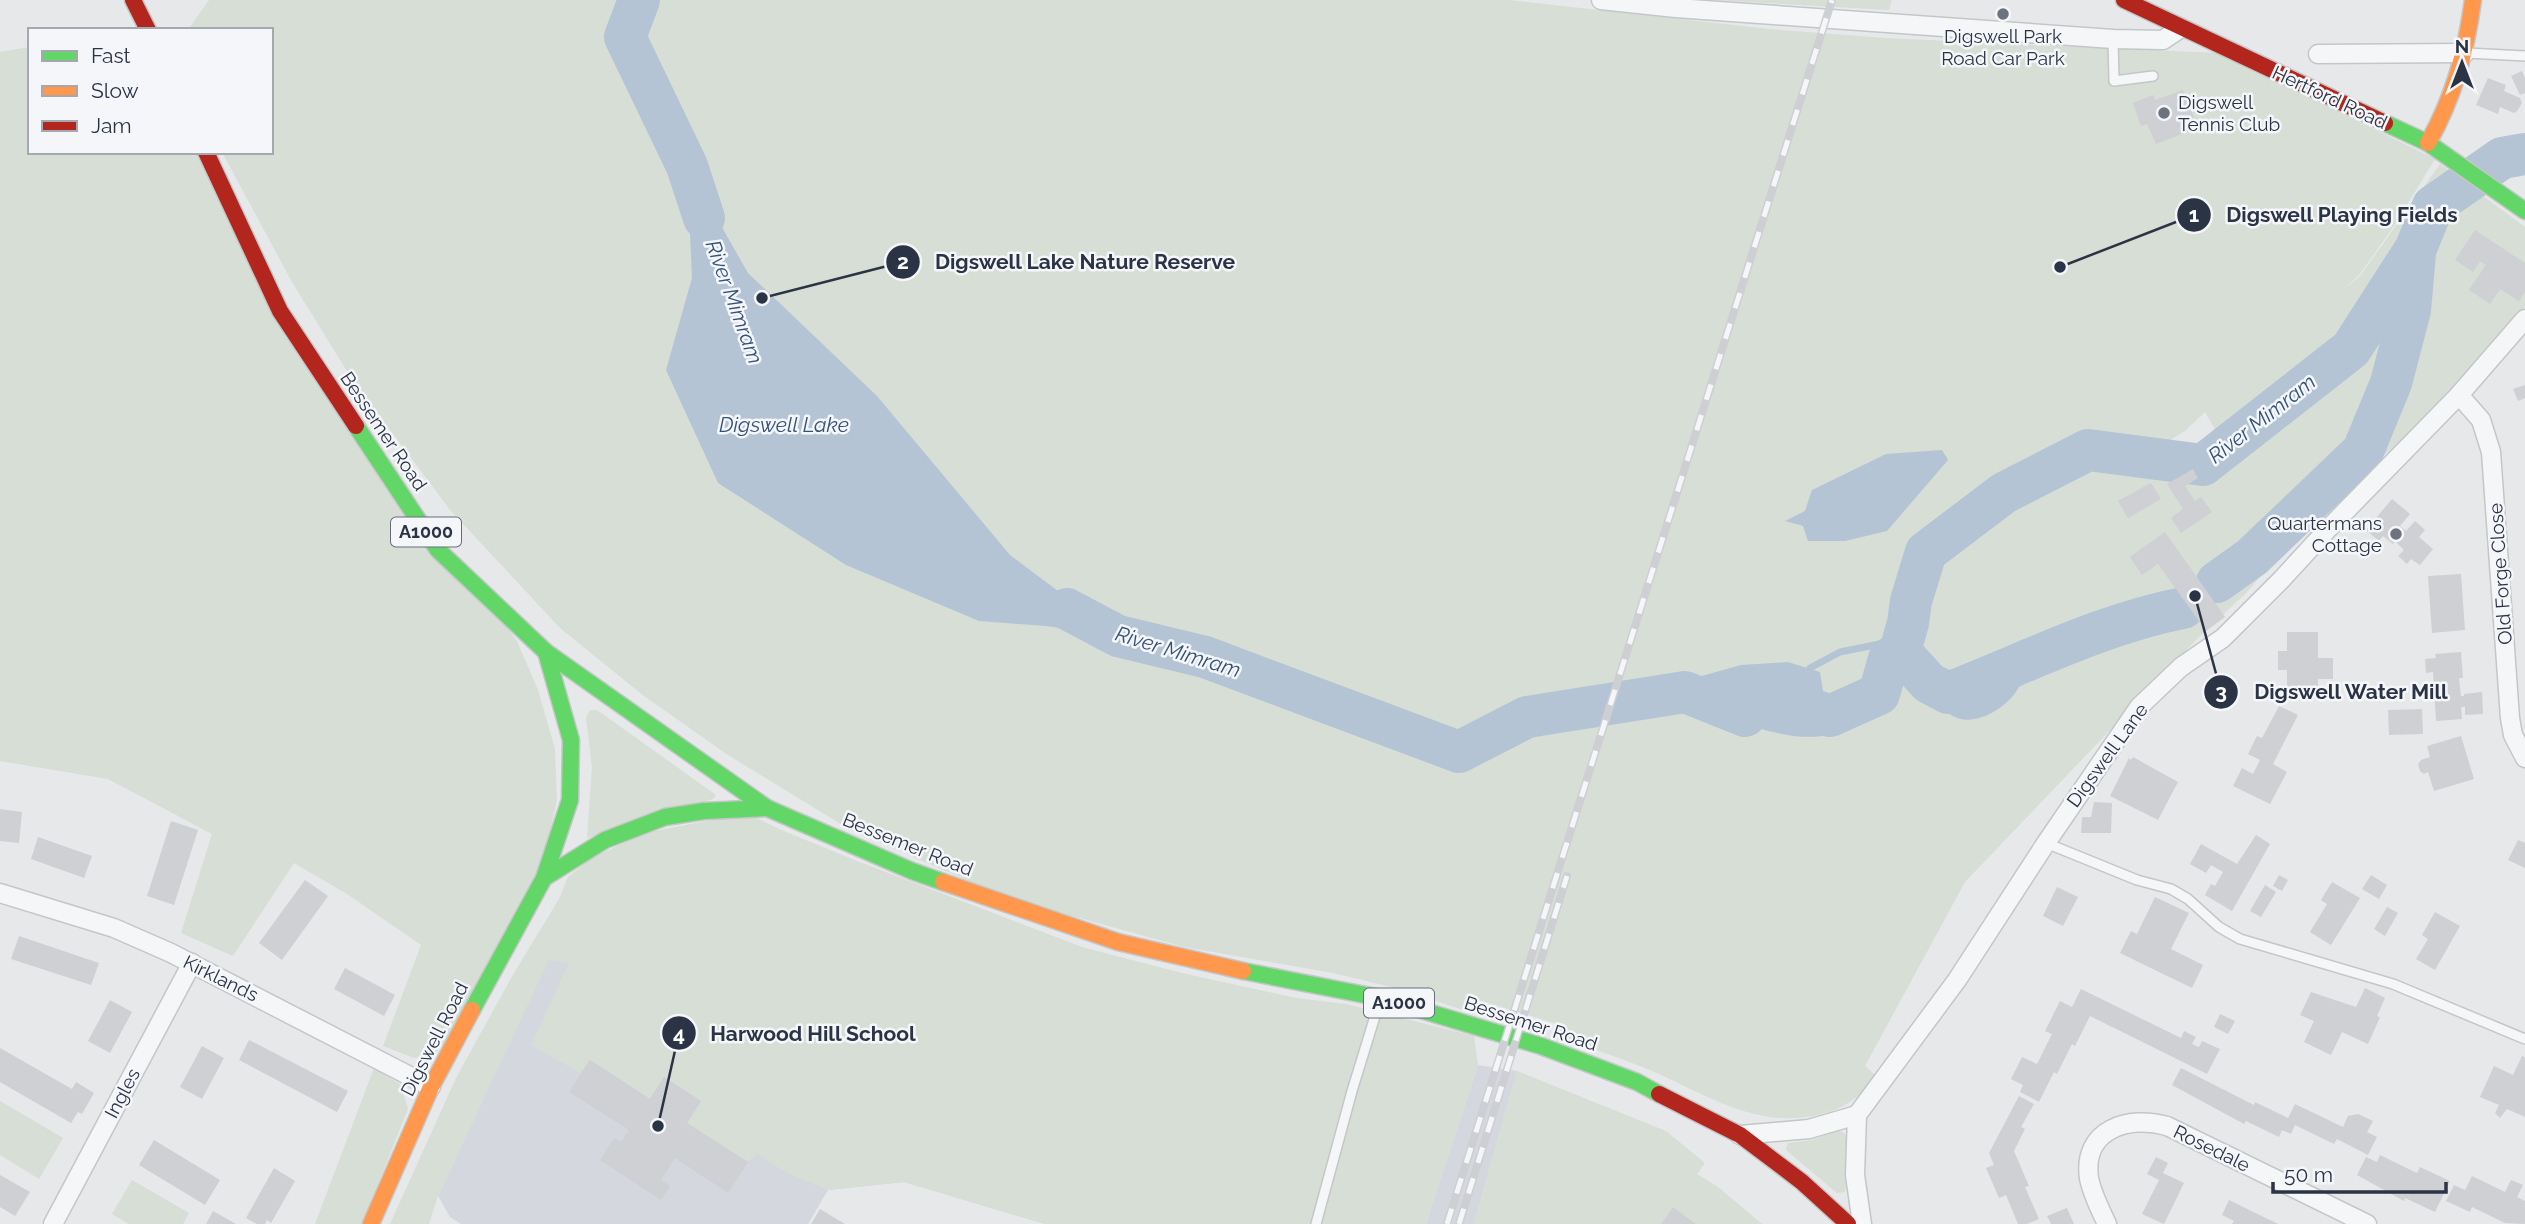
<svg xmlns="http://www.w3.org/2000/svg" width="2525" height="1224" font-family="Raleway,sans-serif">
<rect width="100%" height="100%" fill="#e6e8ea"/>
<g fill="#d4d7dd">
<polygon points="571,926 1045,1224 904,1182 828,1190 808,1224 461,1224 450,1217 438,1196 548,960"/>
<polygon points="1478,1065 1517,1071 1474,1224 1426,1224"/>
</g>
<g fill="#d6ded6" fill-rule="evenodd">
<path d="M 209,0 L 1509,0 L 1770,29 L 1884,38 L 2219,53 L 2435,159 L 2396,223 L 2360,274 L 2345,288 L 2360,276 L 2440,164 L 2525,227 L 2525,307 L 2452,394 L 2298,533 L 2247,592 L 2197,639 L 1965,882 L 1865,1066 L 1875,1075 C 1861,1097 1847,1107 1821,1114 C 1759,1131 1705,1094 1650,1070 C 1620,1058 1590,1047 1559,1038 L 1554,1035 L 1557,1024 L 1472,998 L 1469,1012 L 1400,989 L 1333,973 L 1184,947 L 1008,898 L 849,829 L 728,755 L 644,696 L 560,628 L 451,511 L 353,381 L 292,282 L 222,152 L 271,152 L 271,30 L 188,30 ZM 2205,412 L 2229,453 L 2204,469 L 2140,460 L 2186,430 Z"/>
<polygon points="1712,0 1892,0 1889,10"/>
<polygon points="30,47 30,152 199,152 286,326 517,641 538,690 555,749 557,800 538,882 443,1045 431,1057 414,1058 383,1046 421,945 347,894 294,863 233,956 181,933 212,834 108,779 0,761 0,52"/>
<polygon points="590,710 597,710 716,795 713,799 587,838 592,767 586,718"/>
<polygon points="747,813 779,829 857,861 1082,947 1182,973 1296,998 1346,1004 1474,1036 1478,1065 1426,1224 1045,1224 904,1182 828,1190 787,1173 757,1154 748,1162 687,1123 701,1101 664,1077 650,1099 590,1060 580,1073 531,1045 569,963 549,960 438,1196 429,1224 390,1224 457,1076 514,973 559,899 568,877 592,858 645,833"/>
<polygon points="374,1068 401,1085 408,1109 362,1224 315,1224"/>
<polygon points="1517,1071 1666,1131 1705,1163 1697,1174 1718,1187 1762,1224 1696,1224 1673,1207 1661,1224 1474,1224"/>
<polygon points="0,1101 63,1138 39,1179 0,1155"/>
<path d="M 1840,1130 L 1847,1136 C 1843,1155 1849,1174 1845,1192 L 1837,1193 L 1786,1150 L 1788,1143 L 1812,1140 Z"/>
<polygon points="132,1180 189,1213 183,1224 129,1224 112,1214"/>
</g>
<g fill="#b4c4d5">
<polygon points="687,166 748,273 877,396 1010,555 1118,636 1046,626 979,621 846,565 718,483 666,370 692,278"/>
<polygon points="1942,450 1948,460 1887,531 1845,541 1808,541 1803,526 1785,521 1805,511 1812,490 1886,454"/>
<path d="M 2025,651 L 2028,659 C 2025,668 2023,682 2017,690 C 2006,709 1972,729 1951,715 C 1942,710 1934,701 1926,694 L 1929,683 L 1941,686 Z"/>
<path d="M 1788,662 L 1820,672 L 1823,691 C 1843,699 1860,697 1881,692 C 1876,706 1870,714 1859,722 C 1810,756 1748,723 1698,708 L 1693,695 L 1698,677 L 1741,665 Z"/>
</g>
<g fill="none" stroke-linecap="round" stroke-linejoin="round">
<polyline stroke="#b4c4d5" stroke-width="7" points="1810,668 1840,652 1890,642 1900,651"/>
<g stroke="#b4c4d5" stroke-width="42">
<polyline points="639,0 625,37 687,166 704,218"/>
<polyline points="2217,582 2252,557 2363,451 2391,383 2410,310 2415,254"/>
<polyline points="1067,609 1118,636 1205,657 1459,752 1527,717 1685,692 1745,716"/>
<path d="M 1900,651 L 1929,683 L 1948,693 C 2026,663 2101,624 2183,608"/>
<polyline points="1830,716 1879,694 1889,659 1900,651 1908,623 1911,601 1926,552 2004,493 2088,450 2203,465 2351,349 2416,248 2433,206 2502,158 2525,154"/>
</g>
</g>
<g fill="#ced0d3">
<polygon points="2522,71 2525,78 2525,93 2520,95 2511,76"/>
<polygon points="2488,78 2506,85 2504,91 2520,98 2522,103 2517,111 2514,113 2500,107 2498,114 2476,105"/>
<polygon points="2183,90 2198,128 2156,144 2147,124 2141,126 2133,103 2153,95 2155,100"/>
<polygon points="2475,230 2525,263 2525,292 2519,301 2500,289 2490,304 2469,290 2486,265 2480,261 2473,272 2455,260"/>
<polygon points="2525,385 2525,398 2518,401 2513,389"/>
<polygon points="2193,469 2198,478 2185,486 2195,501 2201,497 2212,512 2181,533 2171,518 2183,509 2167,484"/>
<polygon points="2151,483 2161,499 2128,518 2118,501"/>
<polygon points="2392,499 2410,514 2400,526 2406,531 2415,521 2425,530 2419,537 2433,549 2420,565 2411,559 2407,564 2398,556 2404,550 2395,541 2393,544 2383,536 2379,541 2366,530"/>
<polygon points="2165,532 2225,617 2206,631 2158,564 2142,575 2130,557"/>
<polygon points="2461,574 2465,630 2432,633 2428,576"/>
<polygon points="2287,632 2318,632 2318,658 2333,658 2333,679 2318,679 2318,687 2287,687 2287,670 2278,670 2278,651 2287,651"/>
<polygon points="2461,652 2463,678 2459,678 2461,696 2464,696 2464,694 2482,692 2483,714 2465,715 2465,707 2461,707 2462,719 2436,721 2433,672 2426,673 2425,659 2436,658 2435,654"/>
<polygon points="2279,706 2298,715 2273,764 2287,772 2270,804 2233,786 2242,768 2253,774 2260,760 2248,754 2257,736 2262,738"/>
<polygon points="2422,709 2423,734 2389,735 2388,710"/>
<polygon points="2461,736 2474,779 2434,791 2428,772 2424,774 2420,771 2418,764 2421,760 2430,757 2427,746"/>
<polygon points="2133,757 2178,782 2158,820 2110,796 2129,758 2131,760"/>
<polygon points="2094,802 2112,803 2111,833 2081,833 2082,817 2091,817"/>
<polygon points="0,809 22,812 19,843 0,841"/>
<polygon points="171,821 198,830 174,905 147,896"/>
<polygon points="2256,835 2270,844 2232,911 2205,895 2211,884 2215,886 2223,872 2211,865 2206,873 2190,864 2201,844 2237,864"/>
<polygon points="38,837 92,856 84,878 31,859"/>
<polygon points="2518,840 2525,843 2525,868 2508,860"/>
<polygon points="2279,875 2288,880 2282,891 2273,886"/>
<polygon points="2371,875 2387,885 2379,899 2362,889"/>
<polygon points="305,880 328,896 282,960 259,943"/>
<polygon points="2332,882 2360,898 2331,945 2310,932 2327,904 2321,900"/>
<polygon points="2265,885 2276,892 2261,917 2250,911"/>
<polygon points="2057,887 2078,897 2063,926 2043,916"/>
<polygon points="2155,897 2189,913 2171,949 2203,965 2192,988 2120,953 2131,931 2137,934"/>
<polygon points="2387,907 2398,913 2385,936 2374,929"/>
<polygon points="2435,912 2460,926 2435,970 2416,959 2428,939 2422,935"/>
<polygon points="19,936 99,963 91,985 11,959"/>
<polygon points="345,968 395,995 384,1016 334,989"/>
<polygon points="2365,988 2385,998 2377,1016 2380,1017 2368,1044 2342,1032 2331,1055 2304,1042 2314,1021 2300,1015 2311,992 2356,1007"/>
<polygon points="2081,989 2181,1038 2184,1031 2196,1037 2192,1044 2199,1047 2202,1041 2220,1049 2207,1074 2090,1016 2075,1046 2072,1044 2057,1074 2054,1072 2039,1102 2020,1092 2023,1085 2011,1079 2022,1057 2037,1064 2052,1034 2045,1031 2060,1001 2072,1007"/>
<polygon points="110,1000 132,1012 110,1053 88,1041"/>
<polygon points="2220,1014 2235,1021 2228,1034 2214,1027"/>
<polygon points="249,1040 348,1091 337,1112 239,1060"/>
<polygon points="202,1046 224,1058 202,1099 180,1087"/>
<polygon points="0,1048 72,1089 76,1082 94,1093 82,1114 78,1112 71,1123 0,1082"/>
<polygon points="2522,1056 2525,1057 2525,1117 2507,1109 2500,1118 2495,1113 2499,1105 2480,1097 2494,1066 2513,1075"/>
<polygon points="590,1060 650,1099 664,1077 701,1101 687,1123 748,1162 728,1193 675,1158 661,1180 670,1186 661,1200 600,1160 614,1138 621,1142 629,1130 569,1092"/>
<polygon points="2181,1068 2254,1105 2255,1102 2288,1118 2295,1104 2343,1127 2348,1116 2358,1114 2373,1121 2367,1132 2377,1137 2368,1155 2337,1139 2334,1144 2295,1125 2291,1134 2282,1130 2279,1137 2246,1121 2244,1124 2172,1085"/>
<polygon points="2019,1096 2034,1104 2021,1127 2025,1129 2014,1151 2029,1186 2025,1187 2039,1219 2027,1224 2018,1224 2006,1195 1999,1198 1986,1168 1994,1165 1989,1153"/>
<polygon points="154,1140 220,1180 205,1205 139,1165"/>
<polygon points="2380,1155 2417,1173 2420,1167 2450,1181 2435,1212 2405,1198 2404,1201 2357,1175 2366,1157 2377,1162"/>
<polygon points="2156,1157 2168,1163 2163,1173 2184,1183 2164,1224 2142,1214 2159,1180 2147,1174"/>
<polygon points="274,1168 295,1181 271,1223 267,1220 265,1224 257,1224 246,1218"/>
<polygon points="0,1175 30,1192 15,1216 0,1207"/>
<polygon points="2472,1176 2505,1192 2511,1180 2523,1185 2517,1197 2525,1201 2525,1224 2505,1223 2472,1207 2470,1212 2446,1201 2454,1185 2465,1190"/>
<polygon points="2229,1200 2278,1224 2232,1224 2234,1221 2222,1215"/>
<polygon points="1673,1207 1696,1224 1661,1224"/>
<polygon points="2067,1208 2074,1224 2051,1224 2047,1216"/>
<polygon points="820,1209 845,1224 811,1224"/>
<polygon points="213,1211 236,1224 206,1224"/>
</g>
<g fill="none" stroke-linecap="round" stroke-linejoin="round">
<defs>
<g id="lane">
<polyline points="2113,39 2114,81 2153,76"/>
<polyline points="2467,53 2525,56"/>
<polyline points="2046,843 2137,880 2171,889 2188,899 2219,927 2240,939 2393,984 2525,1039"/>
<polyline points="1316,1224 1352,1091 1380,1000"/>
</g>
<g id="street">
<polyline points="1601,0 1676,8 2113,39 2163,40 2181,28"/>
<polyline points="2318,54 2465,53"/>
<polyline points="2459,395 2481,420 2491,452 2510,718 2513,735 2525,758"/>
<polyline points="0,893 114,928 171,953 431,1087"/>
<polyline points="1740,1135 1809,1129 1857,1115"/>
<polyline points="53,1224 192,963"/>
<polyline points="1862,1224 1855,1175 1857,1115 1957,980 2046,843 2139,707 2181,667 2223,638 2282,579 2327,530 2459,395 2525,319"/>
<path d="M 2107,1224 C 2100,1209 2092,1194 2089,1178 C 2082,1129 2129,1115 2167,1126 L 2367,1224"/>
</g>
<g id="fast">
<polyline points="2385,123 2428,143 2525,211"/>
<polyline points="356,426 438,550 546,652 767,808 912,871 943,882"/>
<polyline points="544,878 570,800 571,740 546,652"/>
<polyline points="1243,971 1381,998 1541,1046 1637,1082 1659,1094"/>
<polyline points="472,1010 544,878 605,840 665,817 704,811 767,808"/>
</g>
<g id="slow">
<path d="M 2428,143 C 2454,97 2466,52 2473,0"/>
<polyline points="943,882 1118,942 1243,971"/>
<polyline points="371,1224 431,1087 472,1010"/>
</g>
<g id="jam">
<polyline points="133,0 148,30"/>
<polyline points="2124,0 2385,123"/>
<polyline points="206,152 280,311 356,426"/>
<polyline points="1659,1094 1740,1135 1802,1182 1848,1224"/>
</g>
</defs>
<use href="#lane" stroke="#c4c6c8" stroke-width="12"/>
<use href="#street" stroke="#c4c6c8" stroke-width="21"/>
<use href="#fast" stroke="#c4c6c8" stroke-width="19"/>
<use href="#slow" stroke="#c4c6c8" stroke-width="19"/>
<use href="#jam" stroke="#c4c6c8" stroke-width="19"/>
<use href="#lane" stroke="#f5f6f7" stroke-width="9"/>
<use href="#street" stroke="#f5f6f7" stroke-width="18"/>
<use href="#fast" stroke="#63d668" stroke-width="16"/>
<use href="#slow" stroke="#ff974d" stroke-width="16"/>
<use href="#jam" stroke="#b3261e" stroke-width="16"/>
<defs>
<g id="rail">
<polyline points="1447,1224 1832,0"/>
<polyline points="1459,1224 1567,876"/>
</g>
</defs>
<use href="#rail" stroke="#cecfd2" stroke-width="8"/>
<use href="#rail" stroke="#f4f6f9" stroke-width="5" stroke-dasharray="16" stroke-linecap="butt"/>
</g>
<g fill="#6c737f" stroke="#f4f6f9" stroke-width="2.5">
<circle cx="2003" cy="14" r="7"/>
<circle cx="2164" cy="113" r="7"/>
<circle cx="2396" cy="534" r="7"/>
</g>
<g text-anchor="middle" stroke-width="5" stroke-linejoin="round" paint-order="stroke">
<g fill="#f4f6f9" stroke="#676e7b" stroke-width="2">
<rect x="391" y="517.5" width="70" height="29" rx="5"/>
<rect x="1364" y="988.5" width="70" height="29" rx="5"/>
</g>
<g font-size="18" font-weight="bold" fill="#2b3445">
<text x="426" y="538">A1000</text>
<text x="1399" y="1009">A1000</text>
</g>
<g font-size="19" fill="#2b3445" stroke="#f4f6f9">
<text x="2003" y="43">Digswell Park<tspan x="2003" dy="22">Road Car Park</tspan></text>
<text x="2178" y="109" text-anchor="start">Digswell<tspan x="2178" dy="22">Tennis Club</tspan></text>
<text x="2382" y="530" text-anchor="end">Quartermans<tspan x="2382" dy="22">Cottage</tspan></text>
</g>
<g font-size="19" fill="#2b3445" stroke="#f4f6f9">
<text transform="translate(2330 97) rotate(25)" y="7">Hertford Road</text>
<text transform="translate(384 431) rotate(56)" y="7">Bessemer Road</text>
<text transform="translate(2500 574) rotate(-94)" y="7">Old Forge Close</text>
<text transform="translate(2107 755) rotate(-54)" y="7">Digswell Lane</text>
<text transform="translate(908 844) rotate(22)" y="7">Bessemer Road</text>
<text transform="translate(221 978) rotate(26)" y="7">Kirklands</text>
<text transform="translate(1531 1023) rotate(18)" y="7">Bessemer Road</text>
<text transform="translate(434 1039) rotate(-63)" y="7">Digswell Road</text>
<text transform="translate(122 1093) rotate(-62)" y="7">Ingles</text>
<text transform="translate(2212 1148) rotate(26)" y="7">Rosedale</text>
</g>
<g font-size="21" font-style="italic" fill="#34527a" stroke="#f4f6f9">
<text transform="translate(734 302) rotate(70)" y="7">River Mimram</text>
<text transform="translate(2262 419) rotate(-38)" y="7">River Mimram</text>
<text x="784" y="432">Digswell Lake</text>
<text transform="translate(1178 652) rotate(17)" y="7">River Mimram</text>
</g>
</g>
<path fill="none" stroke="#2b3445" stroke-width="2.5" d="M2060 267L2194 215M762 298L903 262M2195 596L2221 692M658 1126L679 1033"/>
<g fill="#2b3445" stroke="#f4f6f9" stroke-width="2.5">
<circle cx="2060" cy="267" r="7"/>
<circle cx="762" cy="298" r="7"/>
<circle cx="2195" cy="596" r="7"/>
<circle cx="658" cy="1126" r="7"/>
<circle cx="2194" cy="215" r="18"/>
<circle cx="903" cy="262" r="18"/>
<circle cx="2221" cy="692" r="18"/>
<circle cx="679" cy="1033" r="18"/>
</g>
<g font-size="21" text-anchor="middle" font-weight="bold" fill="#fff">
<text x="2194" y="222">1</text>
<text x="903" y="269">2</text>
<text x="2221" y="699">3</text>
<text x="679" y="1041">4</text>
</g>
<g font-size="21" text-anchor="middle" font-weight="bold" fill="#2b3445" stroke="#f4f6f9" stroke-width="5" stroke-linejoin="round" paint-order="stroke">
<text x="2342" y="222">Digswell Playing Fields</text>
<text x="1085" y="269">Digswell Lake Nature Reserve</text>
<text x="2351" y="699">Digswell Water Mill</text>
<text x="813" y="1041">Harwood Hill School</text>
</g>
<rect x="28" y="28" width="245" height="126" fill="#f4f6f9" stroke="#a4a8b1" stroke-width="2"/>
<rect x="42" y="51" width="35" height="10" fill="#63d668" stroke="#a4a8b1" stroke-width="2"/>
<text x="91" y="63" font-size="21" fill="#2b3445">Fast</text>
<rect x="42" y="86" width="35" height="10" fill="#ff974d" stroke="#a4a8b1" stroke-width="2"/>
<text x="91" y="98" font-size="21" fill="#2b3445">Slow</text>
<rect x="42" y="121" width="35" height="10" fill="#b3261e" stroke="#a4a8b1" stroke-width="2"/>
<text x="91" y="133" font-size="21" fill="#2b3445">Jam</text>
<g transform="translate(2462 63)" stroke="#f4f6f9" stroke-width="5" paint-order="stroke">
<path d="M0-5L12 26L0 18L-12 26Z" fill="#2b3445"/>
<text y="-10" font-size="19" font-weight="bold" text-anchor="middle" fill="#2b3445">N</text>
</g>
<path d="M2273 1182v10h173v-10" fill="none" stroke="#2b3445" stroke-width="3.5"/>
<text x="2284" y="1182" font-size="21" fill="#2b3445" stroke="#f4f6f9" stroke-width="5" paint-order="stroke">50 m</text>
</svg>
